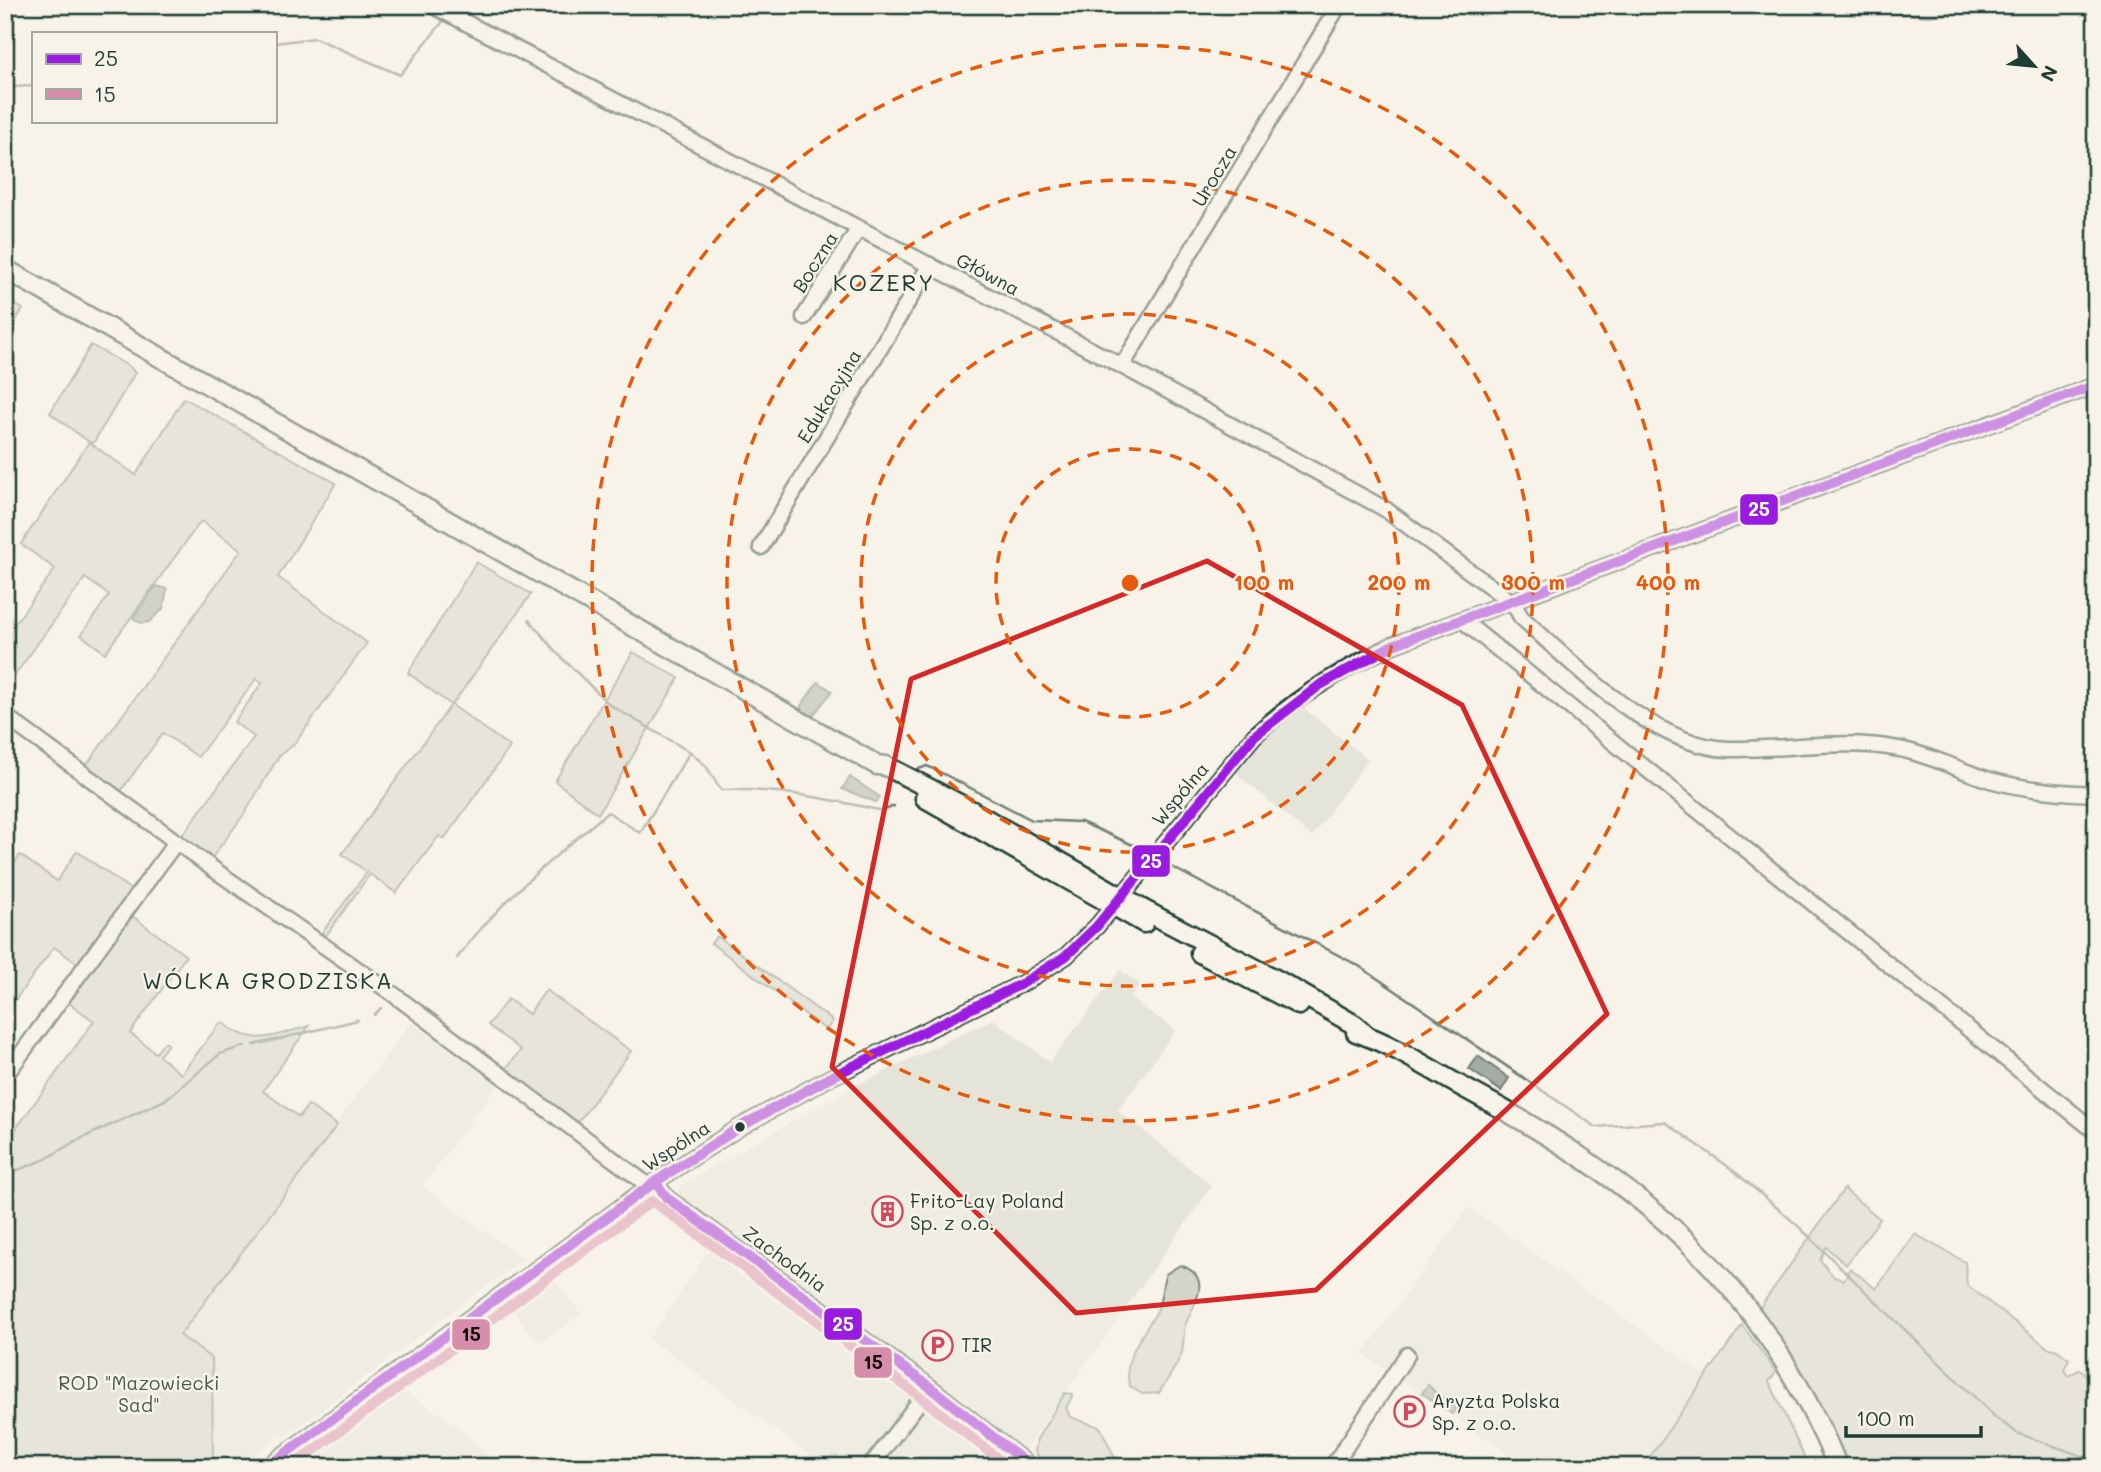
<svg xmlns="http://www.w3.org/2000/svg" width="2101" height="1472" font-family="Mali,sans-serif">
<rect width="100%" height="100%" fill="#f7f3e8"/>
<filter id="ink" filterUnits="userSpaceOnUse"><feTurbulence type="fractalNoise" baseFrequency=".0143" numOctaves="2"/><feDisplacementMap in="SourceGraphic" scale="14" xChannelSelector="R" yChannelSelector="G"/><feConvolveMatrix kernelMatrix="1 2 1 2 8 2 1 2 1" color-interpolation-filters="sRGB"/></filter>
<g filter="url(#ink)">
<g fill="#e5e4d9">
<polygon points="1303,708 1368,759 1312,837 1232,770 1280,724"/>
<polygon points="1120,970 1140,984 1130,998 1176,1030 1118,1110 1212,1186 1016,1463 1021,1467 827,1467 649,1339 725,1228 678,1195 679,1186 851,1088 993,1019 1050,1062"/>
<polygon points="411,1022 498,1085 422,1186 523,1259 303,1423 284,1436 280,1434 238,1467 213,1467 212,1359 180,1336"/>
<polygon points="1469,1207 1706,1376 1643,1467 1527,1467 1363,1354"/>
<polygon points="555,1280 581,1314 541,1342 531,1334 514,1311"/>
<polygon points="394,1384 457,1426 500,1467 281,1467"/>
</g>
<g fill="#d3d5ca" stroke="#79897f" stroke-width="2">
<polygon points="5,299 23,309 5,338"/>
<polygon points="91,345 130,367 135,373 94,442 90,443 136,475 184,398 336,483 278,577 367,643 295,743 279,756 245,813 211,859 181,837 254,737 234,722 262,683 256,679 198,757 163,733 120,792 86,766 241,550 201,521 105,653 81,635 109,595 85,578 5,689 5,637 55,569 21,544 89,442 50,413"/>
<polygon points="476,562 531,594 452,705 510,747 444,839 439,836 396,893 370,874 325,937 321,934 367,872 342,854 451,705 408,673"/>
<polygon points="633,652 679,678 598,814 555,781"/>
<polygon points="77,851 135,893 81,966 54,947 5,1014 5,877 20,855 57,881"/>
<path d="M 131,915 L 186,956 L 130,1033 L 156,1053 L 164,1042 L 168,1044 L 159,1056 L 181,1074 L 221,1022 C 255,1048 270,1036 309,1026 L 263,1091 L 299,1117 L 308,1105 L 337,1125 L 180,1335 L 212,1359 L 213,1467 L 5,1467 L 5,1144 L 94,1021 L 69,1003 Z"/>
<polygon points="717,936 833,1021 826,1030 711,943"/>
<polygon points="546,990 631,1051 576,1125 504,1071 521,1050 488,1025 508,999 529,1014"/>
<polygon points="1844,1189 1880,1219 1846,1265 1826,1247 1820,1260 1834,1277 1844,1280 1850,1268 1876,1289 1915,1234 1965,1262 1967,1285 2047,1347 2057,1350 2069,1359 2064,1369 2069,1376 2080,1369 2091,1379 2089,1396 2096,1398 2096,1467 1847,1467 1804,1374 1759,1309"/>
<path d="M 1180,1265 C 1213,1276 1196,1301 1186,1323 C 1182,1333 1185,1345 1181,1355 C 1176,1368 1166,1381 1159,1393 L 1142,1394 L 1130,1386 C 1120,1359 1145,1333 1157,1311 C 1162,1300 1161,1286 1166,1274 Z"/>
<polygon points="1742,1325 1776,1372 1769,1381 1809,1467 1643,1467"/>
<polygon points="1065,1393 1073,1394 1066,1408 1070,1417 1100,1427 1116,1460 1116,1467 1048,1467 1035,1452 1037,1439"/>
</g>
<g fill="#a4ada3" stroke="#6f8077" stroke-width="2">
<polygon points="156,586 167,589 163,609 149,622 141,623 133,618"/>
<polygon points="818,682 832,691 812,717 802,710 801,706"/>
<polygon points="850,777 880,797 876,802 842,789"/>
<polygon points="1478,1056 1509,1078 1501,1091 1469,1069"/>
<polygon points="1428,1385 1442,1399 1444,1397 1458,1406 1452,1414 1422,1393"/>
</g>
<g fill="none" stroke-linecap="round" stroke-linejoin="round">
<g stroke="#6f8077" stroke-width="2.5">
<polyline points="1807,5 1930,16 1991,5"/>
<polyline points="451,6 452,5"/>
<polyline points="275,43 315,38 400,75 444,20"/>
<polyline points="5,87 33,86"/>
<polyline points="529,620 559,655 610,705 690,752"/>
<polyline points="916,770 927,766 936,770 1032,820 1081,822 1142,849"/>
<polyline points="1166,864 1359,966 1596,1127 1665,1122 1733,1170 1797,1225 1995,1417 2017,1433 2096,1461"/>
<path d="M 457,958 C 501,900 553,858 608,812 L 640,833 L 690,752 L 706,766 L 721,790 C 777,788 829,799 883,811 L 894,806"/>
<polyline points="374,1015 381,1008"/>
<polyline points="254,1045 358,1020"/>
<polyline points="5,1175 46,1159 74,1142 165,1100 220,1054 245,1046"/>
</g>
<defs>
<g id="minor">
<path d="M 432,5 L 1122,366 L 1385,509 L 1514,604 L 1521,617 C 1575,665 1653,747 1729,749 C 1785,750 1844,738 1899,749 C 1931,755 1960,771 1990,780 C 2026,790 2059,793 2096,794"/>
<polyline points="804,317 859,228"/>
<polyline points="1122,366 1339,5"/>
<polyline points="761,547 930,265"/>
<polyline points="1462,620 2096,1132"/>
<polyline points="5,716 216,871 389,991 649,1186"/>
<polyline points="5,1076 176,842"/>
<polyline points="655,1182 667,1198 930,1387 1031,1467"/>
<path d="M 267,1467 L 655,1182 L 740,1127 L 829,1078 L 1023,983 L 1066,956 L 1097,926 L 1254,736 C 1296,697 1341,669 1393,645 L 2096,385"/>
<polyline points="870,1467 930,1387"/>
<polyline points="1332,1467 1407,1355"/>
</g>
<g id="major">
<polyline points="5,269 877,765 886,766 967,808 1144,910 1279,981 1355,1025 1367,1036"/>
<polyline points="925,798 1144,923"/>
<polyline points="1200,953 1299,1005"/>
<path d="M 1356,1032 C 1395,1045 1432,1071 1468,1090 C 1644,1185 1758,1278 1838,1467"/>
</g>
</defs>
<use href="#minor" stroke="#1f3d34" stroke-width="19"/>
<use href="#major" stroke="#1f3d34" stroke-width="23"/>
<use href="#minor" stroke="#f7f3e8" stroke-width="14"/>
<use href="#major" stroke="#f7f3e8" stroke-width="18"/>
<defs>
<g id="bus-1">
<polyline points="655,1182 667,1198 930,1387 1031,1467"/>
<polyline points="267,1467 655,1182 740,1127 829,1078 1023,983 1066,956 1097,926 1254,736 1320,685 1393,645 2096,385"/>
</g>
<polyline id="bus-2" points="291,1467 652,1201 922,1398 1008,1467"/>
</defs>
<use href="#bus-1" stroke="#f7f3e8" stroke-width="16"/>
<use href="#bus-2" stroke="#f7f3e8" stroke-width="16"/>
<use href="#bus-1" stroke="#991bdf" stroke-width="10"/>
<use href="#bus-2" stroke="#d88dab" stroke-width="10"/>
</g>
</g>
<path d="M0 0H2101V1472H0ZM 1207,561 L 1462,705 L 1607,1014 L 1316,1290 L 1076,1313 L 832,1067 L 911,679 Z" fill="#f7f3e8" fill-opacity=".55" fill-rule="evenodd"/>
<path fill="none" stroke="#d62828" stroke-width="5" stroke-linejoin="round" d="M 1207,561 L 1462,705 L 1607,1014 L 1316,1290 L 1076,1313 L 832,1067 L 911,679 Z"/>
<g fill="none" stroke="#e8590c" stroke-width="3.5" stroke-dasharray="12 9">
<circle cx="1130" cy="583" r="134"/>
<circle cx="1130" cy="583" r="269"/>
<circle cx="1130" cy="583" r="403"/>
<circle cx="1130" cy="583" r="538"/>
</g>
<defs>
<symbol id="building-ring" viewBox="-11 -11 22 22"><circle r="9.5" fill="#f7f3e8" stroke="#d1495b" stroke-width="1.5"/><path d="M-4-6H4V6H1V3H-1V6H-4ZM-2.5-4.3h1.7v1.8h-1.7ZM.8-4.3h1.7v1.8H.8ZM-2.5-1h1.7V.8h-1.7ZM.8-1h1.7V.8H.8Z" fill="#d1495b"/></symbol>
<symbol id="parking-ring" viewBox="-11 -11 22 22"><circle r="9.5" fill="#f7f3e8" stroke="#d1495b" stroke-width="1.5"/><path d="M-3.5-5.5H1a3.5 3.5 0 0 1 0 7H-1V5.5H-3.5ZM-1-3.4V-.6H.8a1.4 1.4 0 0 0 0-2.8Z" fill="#d1495b"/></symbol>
</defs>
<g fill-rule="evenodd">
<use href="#building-ring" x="870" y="1194" width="35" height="35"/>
<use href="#parking-ring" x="920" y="1328" width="35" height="35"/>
<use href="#parking-ring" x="1392" y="1394" width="35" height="35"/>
</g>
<circle fill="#1f3d34" stroke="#f7f3e8" stroke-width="2.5" cx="740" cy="1127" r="6"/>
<g text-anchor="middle" stroke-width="5" stroke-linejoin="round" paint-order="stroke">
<g font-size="19" fill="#1f3d34" stroke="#f7f3e8">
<text transform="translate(1214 176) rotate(-59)" y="7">Urocza</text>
<text transform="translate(815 262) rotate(-58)" y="7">Boczna</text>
<text transform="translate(988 274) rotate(28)" y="7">Główna</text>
<text transform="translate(829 396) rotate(-59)" y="7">Edukacyjna</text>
<text transform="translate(1180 794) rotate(-50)" y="7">Wspólna</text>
<text transform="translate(676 1146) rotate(-33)" y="7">Wspólna</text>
<text transform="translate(785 1259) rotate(36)" y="7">Zachodnia</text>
</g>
<g font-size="19" fill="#1f3d34" stroke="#f7f3e8" text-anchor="start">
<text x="910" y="1208">Frito-Lay Poland<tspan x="910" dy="22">Sp. z o.o.</tspan></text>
<text x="961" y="1352">TIR</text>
<text x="1432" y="1408">Aryzta Polska<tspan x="1432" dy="22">Sp. z o.o.</tspan></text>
</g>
<g font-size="19" fill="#435b52" stroke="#f7f3e8">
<text x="139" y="1390">ROD "Mazowiecki<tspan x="139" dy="22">Sad"</tspan></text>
</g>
<g font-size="23" letter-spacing="2" fill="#1f3d34" stroke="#f7f3e8">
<text x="884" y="291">KOZERY</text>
<text x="268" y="989">WÓLKA GRODZISKA</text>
</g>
</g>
<circle cx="1130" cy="583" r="10" fill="#e8590c" stroke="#f7f3e8" stroke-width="3.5"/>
<g font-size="21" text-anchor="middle" font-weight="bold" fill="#e8590c" stroke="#f7f3e8" stroke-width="5" stroke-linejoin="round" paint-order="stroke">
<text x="1264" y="590">100 m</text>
<text x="1399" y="590">200 m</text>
<text x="1533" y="590">300 m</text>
<text x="1668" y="590">400 m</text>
</g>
<g stroke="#f7f3e8" stroke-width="2.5">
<rect x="1739" y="493" width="40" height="33" rx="7" fill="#991bdf"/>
<rect x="1131" y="844" width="40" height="34" rx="7" fill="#991bdf"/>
<rect x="823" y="1307" width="40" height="34" rx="7" fill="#991bdf"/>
<rect x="451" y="1318" width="40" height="33" rx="7" fill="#d88dab"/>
<rect x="853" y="1346" width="40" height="33" rx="7" fill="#d88dab"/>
</g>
<g font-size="19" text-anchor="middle" font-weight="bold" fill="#fff">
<text x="1759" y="516">25</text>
<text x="1151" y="868">25</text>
<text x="843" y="1331">25</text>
</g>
<g font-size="19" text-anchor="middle" font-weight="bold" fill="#111">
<text x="471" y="1341">15</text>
<text x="873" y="1369">15</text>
</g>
<rect width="2101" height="1472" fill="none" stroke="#f7f3e8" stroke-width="28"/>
<rect x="14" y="14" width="2073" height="1444" fill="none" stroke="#1f3d34" stroke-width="2.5" filter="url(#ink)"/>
<rect x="32" y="32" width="245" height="91" fill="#f7f3e8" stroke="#a1aaa0" stroke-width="2"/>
<rect x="46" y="54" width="35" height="10" fill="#991bdf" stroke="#a1aaa0" stroke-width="2"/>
<text x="94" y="66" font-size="21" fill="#1f3d34">25</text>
<rect x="46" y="89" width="35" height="10" fill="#d88dab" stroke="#a1aaa0" stroke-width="2"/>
<text x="94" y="102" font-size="21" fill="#1f3d34">15</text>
<g transform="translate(2034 66) rotate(117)" stroke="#f7f3e8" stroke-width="5" paint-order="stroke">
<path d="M0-5L12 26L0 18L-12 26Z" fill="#1f3d34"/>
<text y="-10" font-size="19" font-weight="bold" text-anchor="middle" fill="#1f3d34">N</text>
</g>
<path d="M1846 1426v10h135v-10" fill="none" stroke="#1f3d34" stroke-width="3.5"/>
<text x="1856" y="1426" font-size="21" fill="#1f3d34" stroke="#f7f3e8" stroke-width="5" paint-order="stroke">100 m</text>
</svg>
